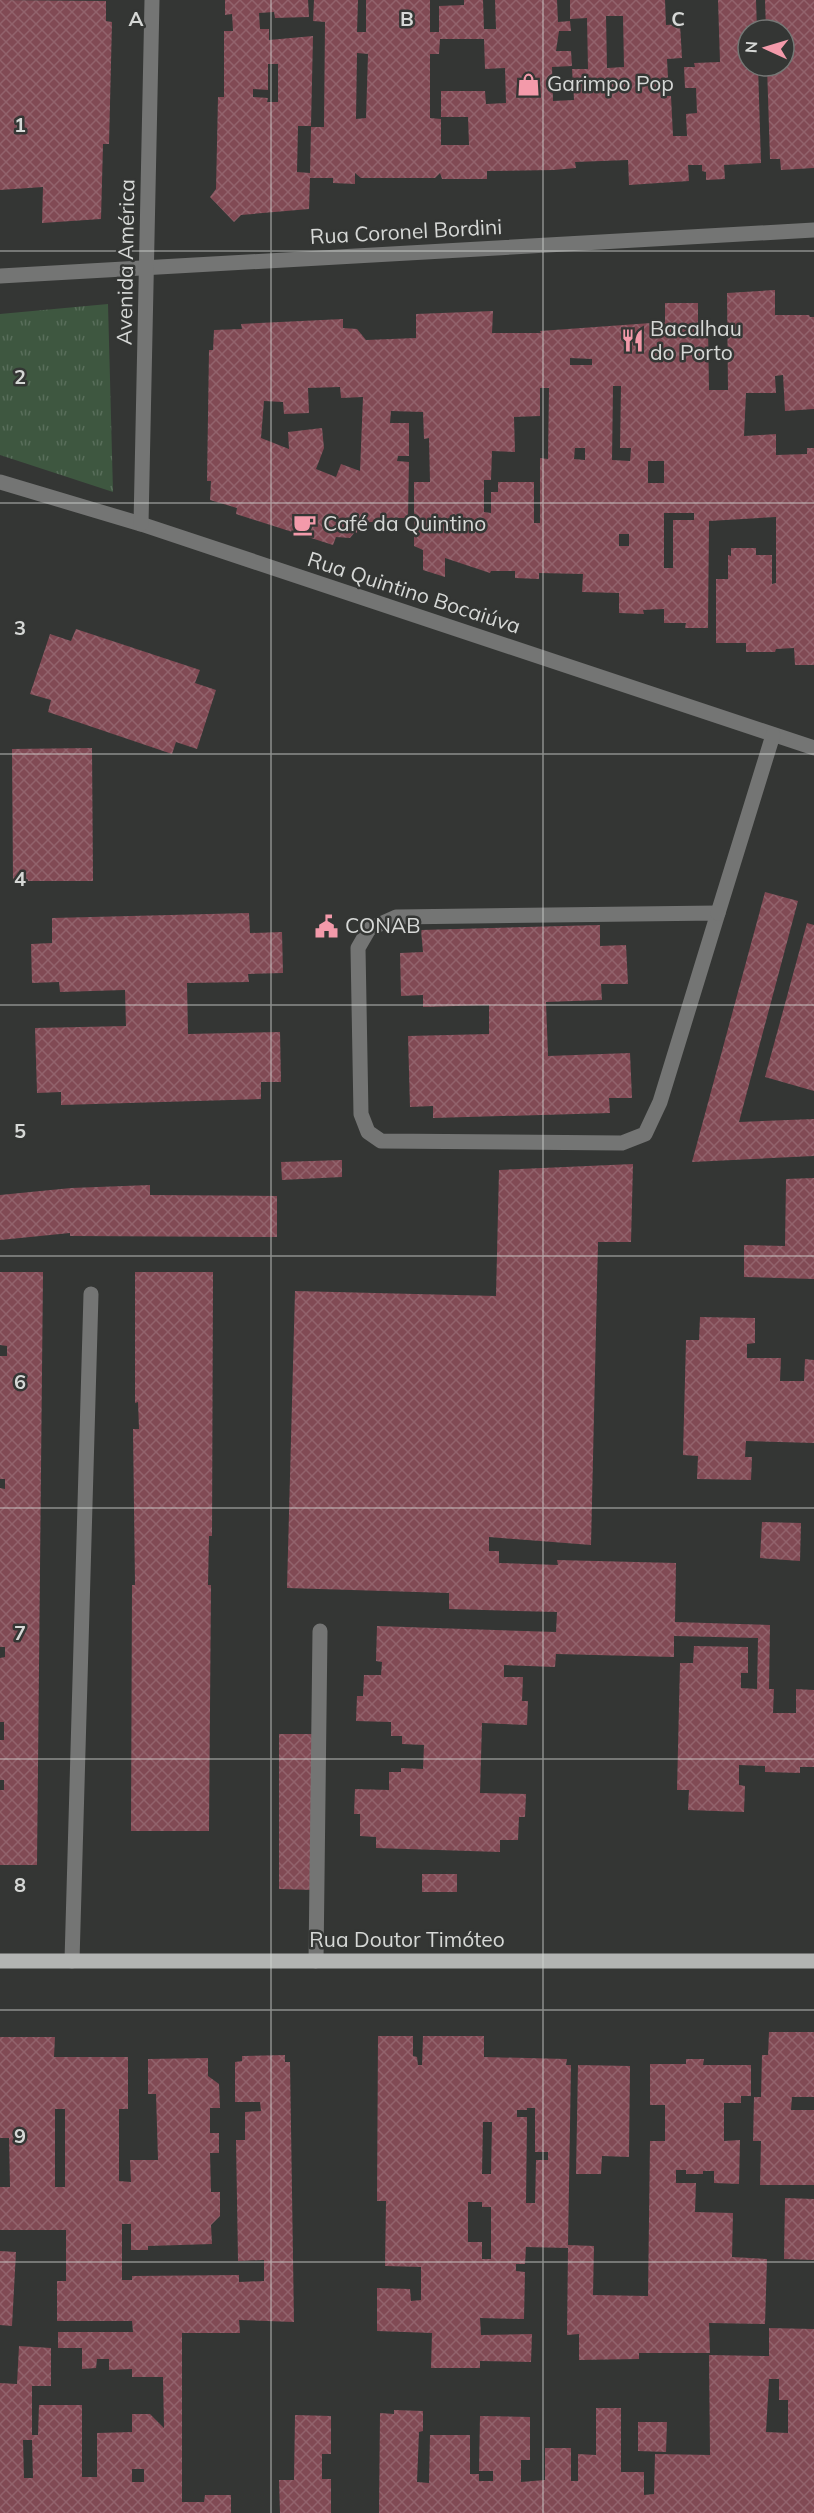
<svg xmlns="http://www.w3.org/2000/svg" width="814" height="2513" font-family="Mulish,sans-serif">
<defs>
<pattern id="grass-tufts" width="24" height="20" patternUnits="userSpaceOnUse" patternTransform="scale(1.5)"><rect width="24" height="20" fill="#3e5740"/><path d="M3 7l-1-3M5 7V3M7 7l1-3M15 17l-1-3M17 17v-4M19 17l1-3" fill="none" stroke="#596e5b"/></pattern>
<pattern id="building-cross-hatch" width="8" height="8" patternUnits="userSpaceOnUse" patternTransform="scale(1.5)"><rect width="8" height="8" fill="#814a54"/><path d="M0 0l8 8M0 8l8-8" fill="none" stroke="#92636c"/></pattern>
</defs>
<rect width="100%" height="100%" fill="#343634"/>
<polygon fill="url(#grass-tufts)" points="108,304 113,492 0,455 0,314"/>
<g fill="url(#building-cross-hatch)" fill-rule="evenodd">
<polygon points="0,0 106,1 106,21 112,22 109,144 103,144 101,219 42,223 43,187 0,190"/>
<path d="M 225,0 L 308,0 L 309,17 L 275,18 L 274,12 L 259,13 L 260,29 L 269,29 L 269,40 L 313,36 L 311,126 L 298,126 L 297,172 L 310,173 L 311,127 L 324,127 L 325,22 L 313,21 L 314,0 L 358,0 L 357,32 L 366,32 L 366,0 L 430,0 L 430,32 L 439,32 L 439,6 L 464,5 L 464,0 L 483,0 L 484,29 L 496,29 L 495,0 L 557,0 L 558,22 L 570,21 L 571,31 L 559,31 L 556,51 L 571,51 L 572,66 L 552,67 L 553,101 L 574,100 L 572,69 L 588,69 L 587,18 L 570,19 L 570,0 L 665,0 L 666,25 L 680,24 L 682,58 L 667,59 L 668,78 L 665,78 L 666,96 L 671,96 L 673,136 L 687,136 L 686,114 L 697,113 L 696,88 L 685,88 L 684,67 L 695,67 L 694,63 L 720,62 L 718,0 L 756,0 L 757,30 L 748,30 L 748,66 L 758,66 L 761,163 L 724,165 L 725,179 L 706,180 L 706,172 L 702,171 L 702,165 L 688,165 L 689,181 L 629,185 L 628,160 L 575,162 L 576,168 L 554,170 L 487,171 L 487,179 L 442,179 L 440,173 L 435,178 L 361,178 L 355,173 L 355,184 L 333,183 L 333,178 L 310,178 L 309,209 L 241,215 L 234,222 L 210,197 L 216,189 L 218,97 L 224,97 L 224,31 L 233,31 L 232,14 L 225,15 ZM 606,16 L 623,16 L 624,67 L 607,68 ZM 440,39 L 484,39 L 485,69 L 505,68 L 506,103 L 486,104 L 485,91 L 441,91 L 441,117 L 468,117 L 469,145 L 441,145 L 441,119 L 430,118 L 430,54 L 439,54 ZM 357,53 L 368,54 L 366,118 L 356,119 ZM 268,64 L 278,64 L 278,102 L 267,102 L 268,98 L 253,97 L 253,89 L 268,90 Z"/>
<polygon points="765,0 814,0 814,168 781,170 780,159 770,159 767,66 784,66 784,30 766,30"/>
<path d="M 775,290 L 775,315 L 809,315 L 810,317 L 814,317 L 814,409 L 785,411 L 783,375 L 775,376 L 776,393 L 746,393 L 744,436 L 776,434 L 776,455 L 807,454 L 807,448 L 814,448 L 814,665 L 795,665 L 794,648 L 776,649 L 775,652 L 746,652 L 746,643 L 716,643 L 716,579 L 728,579 L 728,555 L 731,556 L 731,548 L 756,548 L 756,555 L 772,555 L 772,584 L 776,583 L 776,517 L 709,521 L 708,628 L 685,628 L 686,623 L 664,623 L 664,609 L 643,610 L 644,614 L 619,613 L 619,593 L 582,592 L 583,574 L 539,573 L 539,579 L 515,578 L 515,571 L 491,571 L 490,573 L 445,558 L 445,577 L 423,570 L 423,550 L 414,546 L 414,482 L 430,482 L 429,438 L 424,439 L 423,412 L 391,411 L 390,423 L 409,423 L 409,456 L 398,456 L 397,461 L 409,462 L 408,518 L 386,518 L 387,522 L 358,522 L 357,533 L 355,532 L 350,538 L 336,537 L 333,545 L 236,514 L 237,508 L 210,500 L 211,481 L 207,481 L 209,350 L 213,350 L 214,330 L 242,329 L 241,324 L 343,319 L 343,328 L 357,329 L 366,340 L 416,338 L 416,314 L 493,311 L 492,333 L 541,333 L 540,331 L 665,322 L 665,303 L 698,303 L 698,328 L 708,328 L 709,390 L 728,390 L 727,293 ZM 570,358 L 592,359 L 592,365 L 570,365 ZM 613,386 L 621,386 L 620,448 L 631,448 L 630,461 L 612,460 ZM 340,387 L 341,398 L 363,397 L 360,471 L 341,464 L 336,477 L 316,469 L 324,448 L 322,428 L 288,432 L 289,449 L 261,438 L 264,401 L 283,402 L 284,414 L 309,413 L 308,388 ZM 540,388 L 549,388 L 548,459 L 540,458 L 540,523 L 534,523 L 534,482 L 498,482 L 498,492 L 491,492 L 491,513 L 484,512 L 484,480 L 491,480 L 492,451 L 515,452 L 514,417 L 540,416 ZM 575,448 L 585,448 L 585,460 L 574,459 ZM 648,461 L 664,461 L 664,483 L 648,483 ZM 664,513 L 694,513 L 694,520 L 673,520 L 673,568 L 664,568 ZM 619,534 L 629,534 L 629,546 L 619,546 Z"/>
<polygon points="76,629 200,670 195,683 216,690 197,749 176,742 172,754 48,712 51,700 30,694 50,634 71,641"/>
<polygon points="92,748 93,881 13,881 12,749"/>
<polygon points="765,892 798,901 739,1122 814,1119 814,1156 692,1162"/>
<polygon points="249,913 250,933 282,932 283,973 248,974 249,982 187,983 188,1034 280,1032 281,1082 261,1082 261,1099 61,1105 61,1092 37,1093 35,1028 126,1026 125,990 60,992 59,982 32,983 31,944 52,943 52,918"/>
<polygon points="807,923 814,925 814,1091 765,1077"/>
<polygon points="600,925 600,946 626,945 628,984 601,984 602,1000 546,1002 548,1056 630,1053 632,1098 609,1098 610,1113 433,1118 433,1106 410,1107 408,1036 489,1034 489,1005 423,1007 423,995 401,996 400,953 423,952 421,930"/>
<polygon points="342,1160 342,1177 282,1180 281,1162"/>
<polygon points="633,1164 631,1242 598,1242 591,1545 489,1537 489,1551 499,1551 499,1563 558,1565 557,1560 676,1563 675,1622 770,1625 769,1689 774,1689 773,1713 796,1713 796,1689 814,1690 814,1767 800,1767 800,1773 765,1772 765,1766 739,1765 739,1785 745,1786 744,1812 688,1810 689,1790 677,1790 680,1663 693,1663 694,1646 748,1647 748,1673 741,1673 741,1688 757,1689 758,1638 674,1636 674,1657 556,1654 555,1667 504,1665 504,1677 523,1677 522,1701 528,1701 527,1725 482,1723 480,1793 526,1794 525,1817 519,1817 518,1840 500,1840 500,1852 376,1848 376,1837 360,1836 360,1814 354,1814 355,1789 389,1790 389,1772 401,1772 401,1768 423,1769 424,1745 402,1744 402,1736 391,1736 391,1722 356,1721 357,1696 363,1696 364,1675 381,1675 382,1662 376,1661 377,1626 556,1632 557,1612 449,1609 449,1593 287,1588 295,1291 496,1296 499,1170"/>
<polygon points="814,1178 814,1279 744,1277 744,1245 785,1246 786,1179"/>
<polygon points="150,1185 150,1195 277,1196 277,1237 70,1236 70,1233 0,1240 0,1195 71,1188"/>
<polygon points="0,1272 43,1272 37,1865 0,1865 0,1790 4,1790 4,1780 0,1780 0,1740 4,1740 4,1722 0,1722 0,1658 5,1657 5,1647 0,1647 0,1488 5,1489 5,1479 0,1479 0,1356 7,1356 7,1346 0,1345"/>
<polygon points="135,1272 213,1272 212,1536 209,1536 208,1585 211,1585 209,1831 131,1831 132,1585 135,1585 133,1429 139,1429 138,1402 135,1403"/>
<polygon points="700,1317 755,1318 755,1343 747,1344 747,1358 781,1358 780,1381 804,1381 805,1359 814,1360 814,1443 746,1441 745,1457 752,1457 751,1480 697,1479 698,1456 683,1455 686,1340 699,1340"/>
<polygon points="762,1522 801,1523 800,1561 760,1558"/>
<polygon points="279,1734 312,1734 313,1890 279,1889"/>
<rect x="422" y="1874" width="35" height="18"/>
<polygon points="769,2032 814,2032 814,2097 792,2097 791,2110 814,2110 814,2185 760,2185 761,2141 753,2141 754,2097 761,2097 762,2055 768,2055"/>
<path d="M 378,2036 L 413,2036 L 413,2056 L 417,2057 L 418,2065 L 422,2065 L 423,2036 L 484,2036 L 484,2057 L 567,2059 L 566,2065 L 571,2065 L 568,2245 L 594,2246 L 593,2295 L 648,2296 L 650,2141 L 665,2141 L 665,2105 L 650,2105 L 650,2064 L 686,2064 L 686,2059 L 704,2059 L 703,2065 L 751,2065 L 751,2096 L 741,2096 L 741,2103 L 724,2103 L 724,2141 L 740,2140 L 739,2184 L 714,2183 L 714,2171 L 703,2171 L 703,2174 L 686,2174 L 686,2170 L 676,2170 L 676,2183 L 696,2183 L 695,2212 L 733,2213 L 732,2257 L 767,2259 L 765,2324 L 709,2323 L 710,2353 L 639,2353 L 639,2359 L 579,2360 L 579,2334 L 567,2335 L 568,2248 L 526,2247 L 525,2264 L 516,2264 L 516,2271 L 525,2272 L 524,2319 L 480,2318 L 481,2335 L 532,2334 L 531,2362 L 480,2361 L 480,2368 L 431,2368 L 432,2333 L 377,2331 L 377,2288 L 410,2289 L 411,2301 L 421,2300 L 421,2267 L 385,2266 L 386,2201 L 377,2201 ZM 527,2108 L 535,2108 L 535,2152 L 548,2152 L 548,2160 L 536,2160 L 535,2203 L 526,2203 L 527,2117 L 517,2117 L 517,2110 L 527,2110 ZM 483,2122 L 492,2122 L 491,2174 L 482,2174 ZM 468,2202 L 482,2202 L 482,2207 L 491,2207 L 491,2259 L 482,2259 L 482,2242 L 468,2242 Z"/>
<path d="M 0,2037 L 55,2037 L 54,2057 L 128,2057 L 128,2109 L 119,2109 L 119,2181 L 131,2182 L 130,2160 L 158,2160 L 156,2094 L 148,2094 L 148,2059 L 208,2058 L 208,2076 L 219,2084 L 220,2108 L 210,2108 L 210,2133 L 219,2133 L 219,2153 L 210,2153 L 211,2192 L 220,2192 L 220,2216 L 211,2225 L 212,2244 L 148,2246 L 148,2250 L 131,2250 L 131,2224 L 122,2224 L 122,2280 L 132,2280 L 132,2276 L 239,2275 L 239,2282 L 264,2281 L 264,2260 L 238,2261 L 236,2140 L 245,2140 L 245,2112 L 261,2111 L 260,2102 L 235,2102 L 235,2062 L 242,2061 L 242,2056 L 285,2055 L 285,2062 L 290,2062 L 294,2322 L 239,2320 L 240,2333 L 182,2333 L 182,2502 L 204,2502 L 205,2495 L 231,2495 L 231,2513 L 0,2513 L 0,2383 L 17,2384 L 19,2346 L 51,2348 L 51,2386 L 32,2386 L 32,2435 L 38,2435 L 39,2405 L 82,2405 L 82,2477 L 97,2477 L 97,2433 L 132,2432 L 132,2414 L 150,2414 L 164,2428 L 163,2377 L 132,2377 L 132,2369 L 109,2370 L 109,2359 L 97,2359 L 96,2368 L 82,2369 L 82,2348 L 58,2348 L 58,2332 L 133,2332 L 132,2321 L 57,2321 L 57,2281 L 66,2281 L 66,2230 L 0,2230 L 0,2187 L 10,2187 L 9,2138 L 0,2138 ZM 55,2109 L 65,2109 L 65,2187 L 55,2187 ZM 23,2440 L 32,2440 L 33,2478 L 24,2478 ZM 132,2469 L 144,2469 L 144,2482 L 132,2482 Z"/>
<polygon points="578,2065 630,2066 629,2157 602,2156 601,2174 576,2174"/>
<polygon points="785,2198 814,2199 814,2260 784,2259"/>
<polygon points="0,2251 16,2252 12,2326 0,2325"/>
<path d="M 769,2328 L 814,2329 L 814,2513 L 379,2513 L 380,2413 L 394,2414 L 394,2410 L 423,2411 L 423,2431 L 419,2432 L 417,2482 L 429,2483 L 430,2435 L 470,2435 L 470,2474 L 479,2474 L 479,2481 L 493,2481 L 493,2471 L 479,2471 L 480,2416 L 530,2417 L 530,2460 L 521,2460 L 521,2482 L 545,2480 L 545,2448 L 571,2448 L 571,2481 L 578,2481 L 578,2454 L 596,2455 L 596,2408 L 621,2408 L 621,2472 L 644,2472 L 644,2495 L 654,2494 L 655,2454 L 710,2455 L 709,2355 L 769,2356 ZM 769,2379 L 779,2379 L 779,2400 L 788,2400 L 788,2433 L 766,2432 Z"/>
<polygon points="295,2415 331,2416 331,2454 322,2454 322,2479 331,2479 331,2513 280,2513 279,2480 294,2480"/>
<polygon points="638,2422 667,2422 666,2452 638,2451"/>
</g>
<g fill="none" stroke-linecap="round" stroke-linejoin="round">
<g stroke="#747574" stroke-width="15">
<polyline points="0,276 814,230"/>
<polyline points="0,482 141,524 814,748"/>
<polyline points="141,524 152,0"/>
<polygon points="718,913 660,1102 645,1134 622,1143 381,1141 368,1132 361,1114 358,948 369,929 396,917"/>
<polyline points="718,913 773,735"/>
<polyline points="72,1961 91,1294"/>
<polyline points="316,1961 320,1631"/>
</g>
<polyline stroke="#b2b4b2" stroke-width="15" points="0,1961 814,1961"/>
</g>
<path fill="none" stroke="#d6d8d6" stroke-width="1.5" stroke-opacity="0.55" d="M 271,0 L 271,2513M 543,0 L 543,2513M 0,251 L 814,251M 0,503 L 814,503M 0,754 L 814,754M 0,1005 L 814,1005M 0,1256 L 814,1256M 0,1508 L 814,1508M 0,1759 L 814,1759M 0,2010 L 814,2010M 0,2262 L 814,2262"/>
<defs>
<symbol id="shop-bare" viewBox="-9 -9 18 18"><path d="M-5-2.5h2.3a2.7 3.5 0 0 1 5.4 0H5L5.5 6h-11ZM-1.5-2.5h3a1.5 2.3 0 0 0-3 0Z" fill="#f39aaa" stroke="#343634" stroke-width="2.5" paint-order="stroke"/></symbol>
<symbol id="restaurant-bare" viewBox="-9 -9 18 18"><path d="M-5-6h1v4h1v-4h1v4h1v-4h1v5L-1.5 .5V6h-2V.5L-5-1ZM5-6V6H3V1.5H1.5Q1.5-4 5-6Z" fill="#f39aaa" stroke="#343634" stroke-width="2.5" paint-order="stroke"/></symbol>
<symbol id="cafe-bare" viewBox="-9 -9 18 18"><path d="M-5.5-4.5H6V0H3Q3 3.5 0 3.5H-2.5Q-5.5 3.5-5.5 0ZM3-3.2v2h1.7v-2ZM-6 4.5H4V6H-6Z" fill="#f39aaa" stroke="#343634" stroke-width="2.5" paint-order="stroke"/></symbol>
<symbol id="civic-bare" viewBox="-9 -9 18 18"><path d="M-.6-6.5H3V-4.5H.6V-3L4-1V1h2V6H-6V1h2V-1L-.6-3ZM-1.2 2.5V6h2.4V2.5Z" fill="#f39aaa" stroke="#343634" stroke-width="2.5" paint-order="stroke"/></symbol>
</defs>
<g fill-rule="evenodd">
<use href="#shop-bare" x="512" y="68" width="33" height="33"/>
<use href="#restaurant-bare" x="616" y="324" width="33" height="33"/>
<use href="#cafe-bare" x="288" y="508" width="33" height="33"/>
<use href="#civic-bare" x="310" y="910" width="33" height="33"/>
</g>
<g text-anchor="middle" stroke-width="5" stroke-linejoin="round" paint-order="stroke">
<g font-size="21" fill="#d6d8d6" stroke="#343634" text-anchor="start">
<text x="547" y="91">Garimpo Pop</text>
<text x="650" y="336">Bacalhau<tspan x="650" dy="24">do Porto</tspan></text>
<text x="323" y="531">Café da Quintino</text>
<text x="345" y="933">CONAB</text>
</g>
<g font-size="21" fill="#d6d8d6" stroke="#343634">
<text transform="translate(406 232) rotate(-3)" y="7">Rua Coronel Bordini</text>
<text transform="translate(126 262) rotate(-89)" y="7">Avenida América</text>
<text transform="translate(414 593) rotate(18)" y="7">Rua Quintino Bocaiúva</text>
<text x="407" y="1947">Rua Doutor Timóteo</text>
</g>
</g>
<g font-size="20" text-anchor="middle" font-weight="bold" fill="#d6d8d6" stroke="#343634" stroke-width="5" stroke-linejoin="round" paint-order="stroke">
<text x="136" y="26">A</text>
<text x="407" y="26">B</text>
<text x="678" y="26">C</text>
<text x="20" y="132">1</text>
<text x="20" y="384">2</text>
<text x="20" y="635">3</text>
<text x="20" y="886">4</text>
<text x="20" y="1138">5</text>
<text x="20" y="1389">6</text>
<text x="20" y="1640">7</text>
<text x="20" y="1892">8</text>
<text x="20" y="2143">9</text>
</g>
<g transform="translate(766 48) rotate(274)"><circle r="28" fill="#343634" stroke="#757775" stroke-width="1.5"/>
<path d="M0-4.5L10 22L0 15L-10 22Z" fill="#f39aaa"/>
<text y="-9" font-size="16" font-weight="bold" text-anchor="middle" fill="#d6d8d6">N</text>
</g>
</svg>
